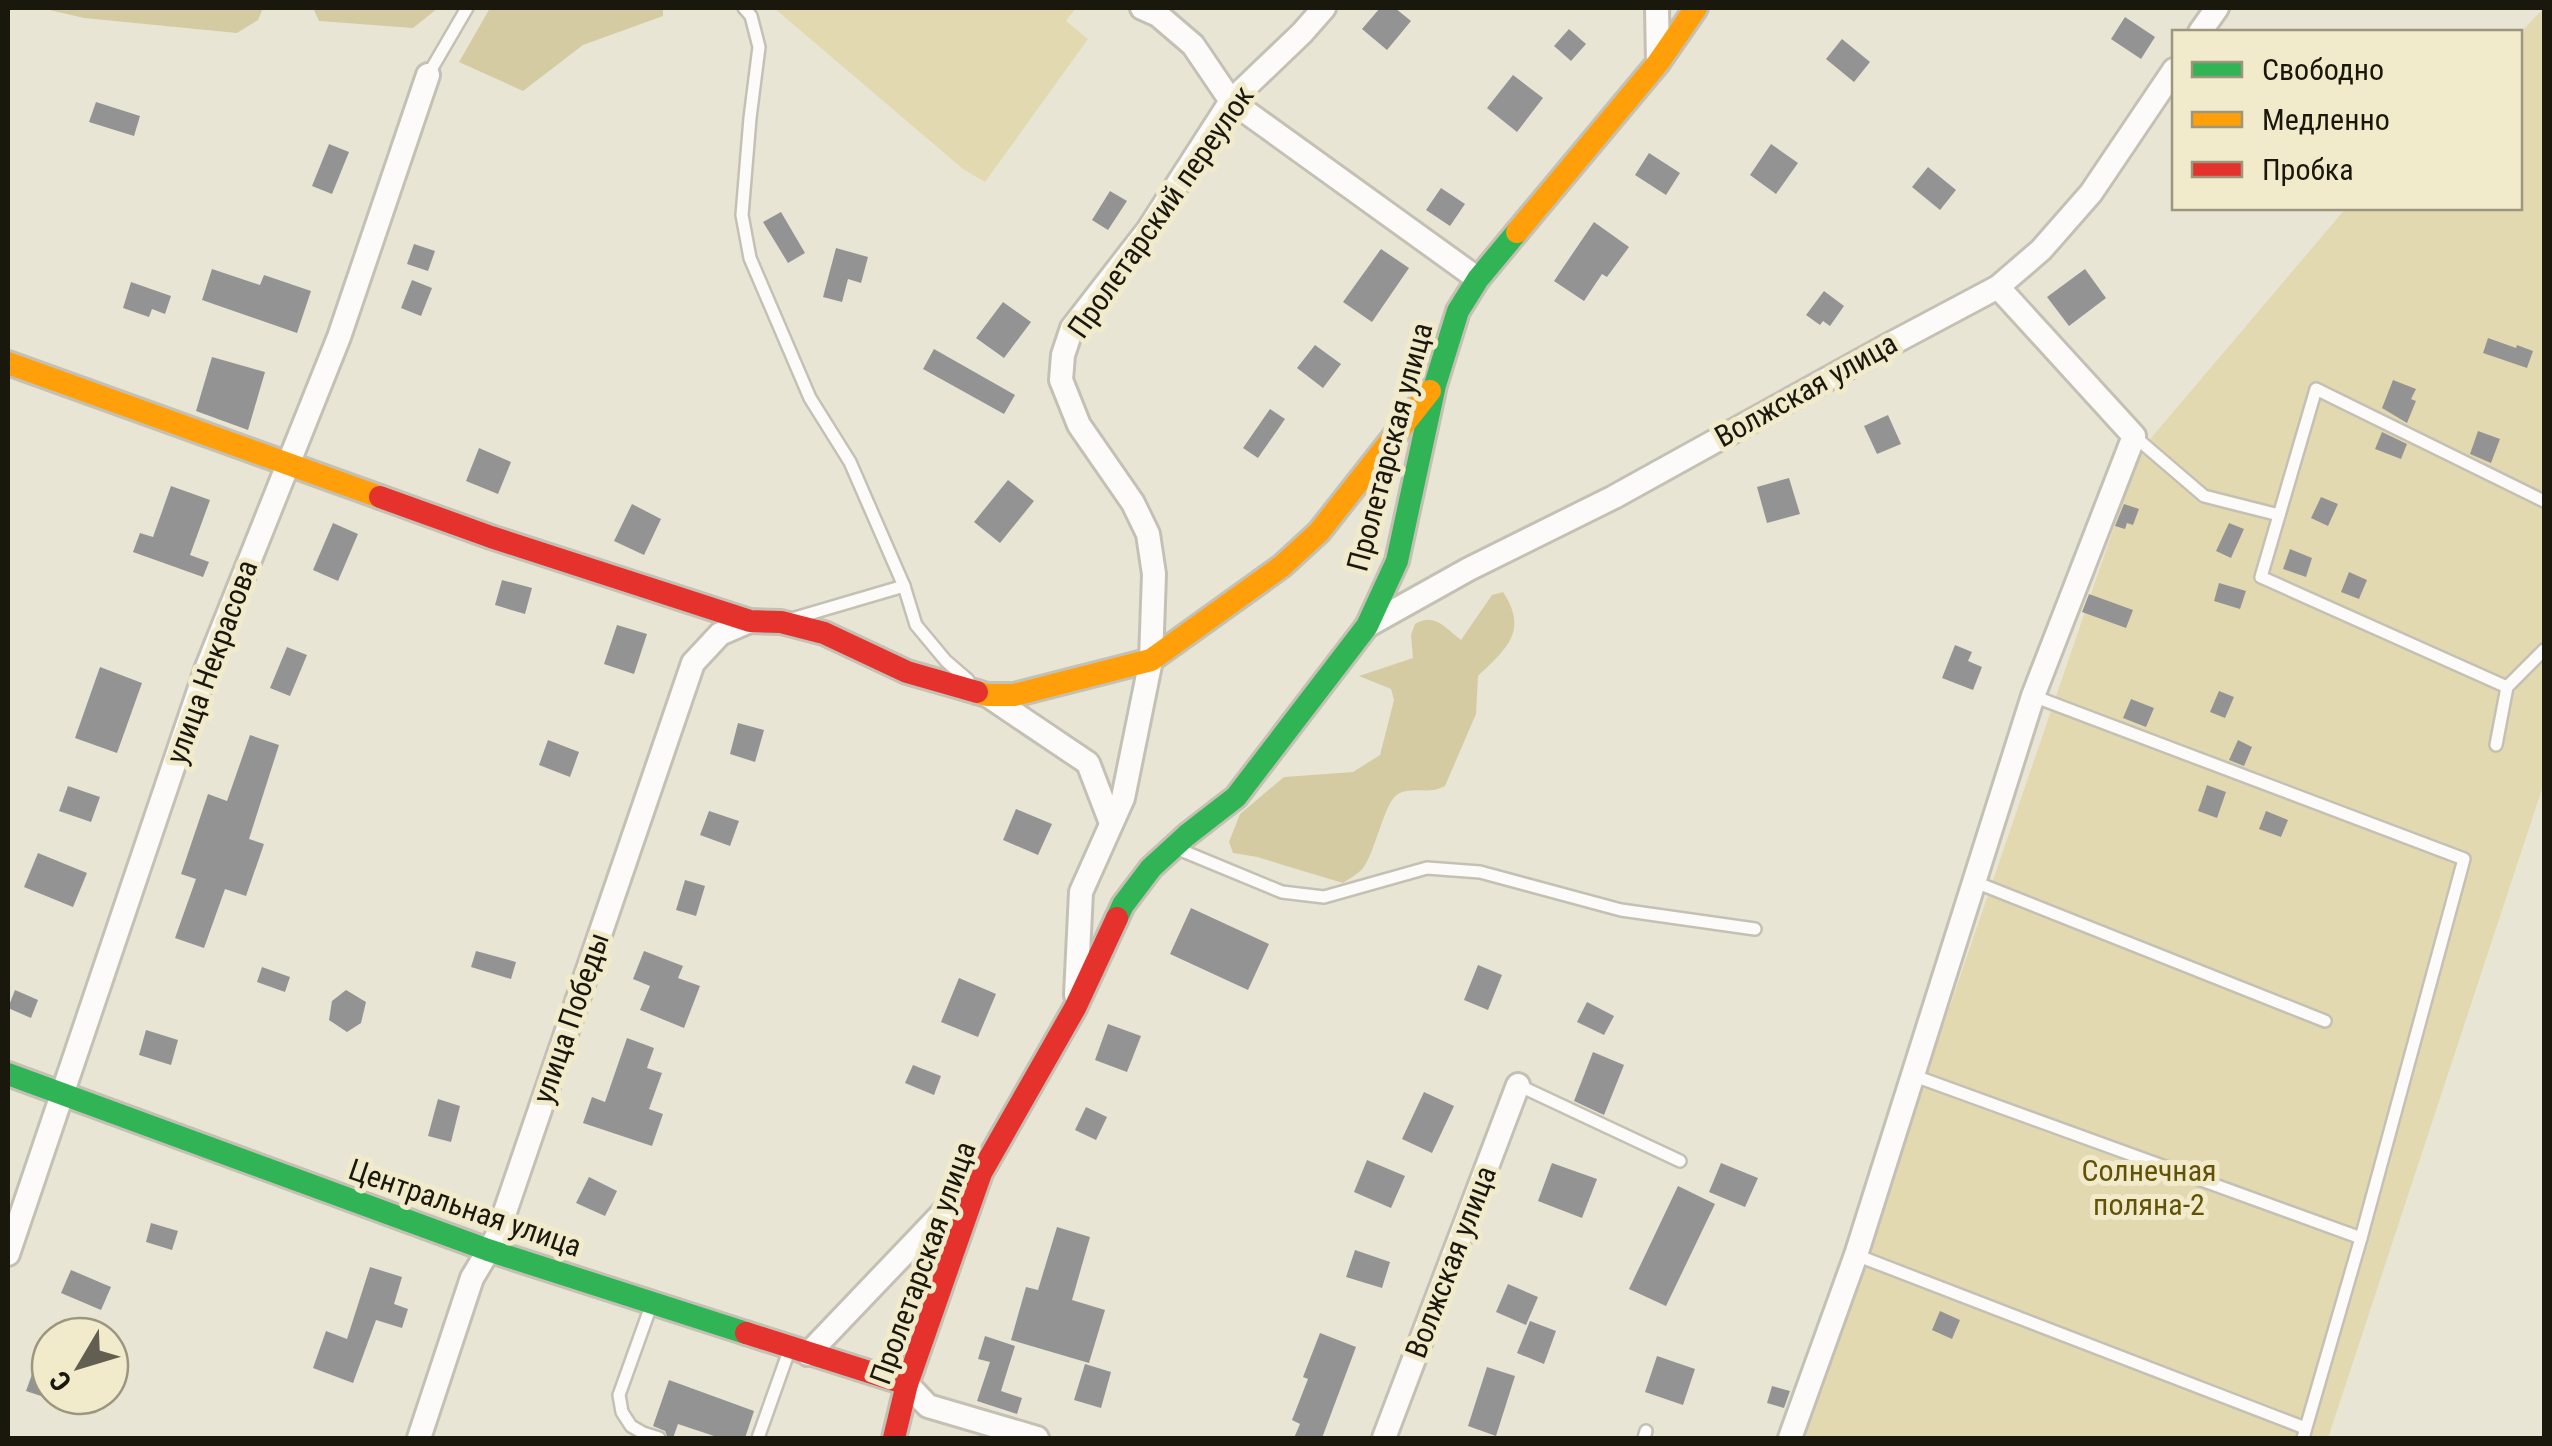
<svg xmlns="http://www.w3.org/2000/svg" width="2552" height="1446" font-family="'Roboto Condensed',sans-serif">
<rect width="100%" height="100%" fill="#e9e5d4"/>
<g fill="#e3d9b1">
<polygon points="774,8 1076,8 1066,21 1088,39 985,182 963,169"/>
<polygon points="2544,8 2544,783 2328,1438 1802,1438 2140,451 2346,208 2520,208 2520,33"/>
</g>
<g fill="#d5cba2">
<polygon points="41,8 263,8 258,20 237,33 84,18"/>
<polygon points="313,8 438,8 413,28 319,21"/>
<polygon points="490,8 663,8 663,16 583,45 523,91 459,62"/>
<path d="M 1503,592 C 1529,631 1506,649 1478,676 L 1476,714 L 1445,786 C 1430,795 1412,786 1398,794 C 1384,802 1376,851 1363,868 C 1358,874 1350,878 1343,883 L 1257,857 L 1233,853 L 1229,842 L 1240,814 L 1284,777 L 1353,772 L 1380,755 L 1394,700 L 1391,689 L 1359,676 L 1413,658 L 1411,635 L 1415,624 C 1435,612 1445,628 1461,640 L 1492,595 Z"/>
</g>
<g fill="#949394">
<polygon points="1380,8 1395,8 1411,21 1387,50 1362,29"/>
<polygon points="2125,17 2155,37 2141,59 2111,39"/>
<polygon points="1569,29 1586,44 1571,61 1554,46"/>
<polygon points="1842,39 1870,62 1854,82 1826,59"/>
<polygon points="1513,75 1543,98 1517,132 1487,108"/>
<polygon points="96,102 140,116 134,136 89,122"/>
<polygon points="329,144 349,152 332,194 312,186"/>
<polygon points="1771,144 1798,163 1776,194 1750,175"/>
<polygon points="1649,153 1680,173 1666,195 1635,175"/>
<polygon points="1928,167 1956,190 1940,210 1912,187"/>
<polygon points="1441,188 1465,204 1450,226 1426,210"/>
<polygon points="1110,191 1127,201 1108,230 1092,220"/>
<polygon points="781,212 805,253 788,263 763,222"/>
<polygon points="1594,222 1629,247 1607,277 1602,274 1584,301 1554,281"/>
<polygon points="414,244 435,251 428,271 407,264"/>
<polygon points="836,248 868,257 861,283 848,279 842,302 823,297"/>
<polygon points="1381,249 1409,268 1372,322 1343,302"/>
<polygon points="212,269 260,285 264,275 311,291 297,333 202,300"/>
<polygon points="2085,269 2106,298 2069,326 2047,297"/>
<polygon points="412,280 432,288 421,316 401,308"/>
<polygon points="131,282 171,296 165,314 152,309 149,317 123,308"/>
<polygon points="1824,291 1844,306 1830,326 1823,321 1820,325 1806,315"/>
<polygon points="1003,302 1031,322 1004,358 976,338"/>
<polygon points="2488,338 2516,348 2517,345 2533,351 2527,368 2483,353"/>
<polygon points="1315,345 1341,364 1323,388 1297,368"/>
<polygon points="934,349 1015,395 1004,414 923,369"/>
<polygon points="212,357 265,372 248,430 196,411"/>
<polygon points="2393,380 2416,389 2411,399 2416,401 2407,423 2382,408"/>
<polygon points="1270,409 1285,419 1258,458 1243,448"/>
<polygon points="1888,415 1901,444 1877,454 1864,426"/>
<polygon points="2478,431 2500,439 2491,463 2470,454"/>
<polygon points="2382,432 2407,444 2401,459 2375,449"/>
<polygon points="479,448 511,462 498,494 466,481"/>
<polygon points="1789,478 1800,514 1767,523 1757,487"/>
<polygon points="1008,480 1034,501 1000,543 974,522"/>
<polygon points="171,486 210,500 190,555 209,562 203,577 133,552 140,533 153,537"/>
<polygon points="2321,497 2338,504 2328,526 2311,518"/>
<polygon points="632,504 661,519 644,555 614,541"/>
<polygon points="2124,504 2139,509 2133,525 2127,523 2125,529 2115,526"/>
<polygon points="333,523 358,534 338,581 313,570"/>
<polygon points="2229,523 2244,529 2231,558 2216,551"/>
<polygon points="2290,549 2312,558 2306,577 2283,569"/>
<polygon points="2349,572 2367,580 2359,599 2341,592"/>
<polygon points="502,580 532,588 525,614 495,605"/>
<polygon points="2219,583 2246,591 2240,609 2214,601"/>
<polygon points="2089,594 2133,610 2126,628 2082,612"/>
<polygon points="617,625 647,634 634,674 604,664"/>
<polygon points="1955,645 1972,652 1968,661 1982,667 1973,690 1942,678"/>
<polygon points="287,647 307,655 290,696 270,688"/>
<polygon points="100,667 142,683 117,753 75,738"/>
<polygon points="2219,691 2234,697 2225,718 2210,712"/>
<polygon points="2131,699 2154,708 2146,727 2123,718"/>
<polygon points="738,723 764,730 755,762 730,754"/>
<polygon points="250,735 279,745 249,839 264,844 246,896 225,889 204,948 175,938 196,879 181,874 208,794 227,801"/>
<polygon points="548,740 579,752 570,777 539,765"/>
<polygon points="2238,740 2252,747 2244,766 2229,760"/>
<polygon points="2207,785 2226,792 2217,818 2198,811"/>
<polygon points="68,786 100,797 91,822 59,811"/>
<polygon points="1016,809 1052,824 1038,855 1003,840"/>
<polygon points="709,811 739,821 730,846 700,835"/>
<polygon points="2266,811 2288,820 2281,837 2259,829"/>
<polygon points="38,853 87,873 73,907 24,887"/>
<polygon points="685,880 705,886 696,916 676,910"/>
<polygon points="1191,908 1269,944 1248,990 1170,954"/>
<polygon points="476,951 516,962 511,979 471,967"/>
<polygon points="644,951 683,966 678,978 700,986 684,1028 640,1010 650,986 633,979"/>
<polygon points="1478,965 1502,975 1488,1010 1464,1000"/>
<polygon points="262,967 290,977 285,992 257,982"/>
<polygon points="959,978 996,994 978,1037 941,1022"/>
<polygon points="15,990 38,1000 31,1018 8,1008"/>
<polygon points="346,990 366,1002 361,1023 347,1032 329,1020 332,1001"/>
<polygon points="1587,1002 1614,1016 1604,1035 1577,1022"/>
<polygon points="1108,1024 1141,1036 1127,1072 1095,1060"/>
<polygon points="146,1030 178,1040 171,1065 139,1055"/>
<polygon points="627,1038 654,1048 647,1068 662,1073 649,1109 663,1114 652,1146 583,1123 592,1097 605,1102"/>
<polygon points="1593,1052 1624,1065 1604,1115 1574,1101"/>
<polygon points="913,1065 941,1076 934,1095 905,1083"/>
<polygon points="1424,1092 1454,1106 1432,1153 1402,1139"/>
<polygon points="438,1099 460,1106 451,1142 428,1136"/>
<polygon points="1086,1107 1107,1117 1096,1140 1075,1130"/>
<polygon points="1367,1160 1405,1176 1391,1208 1354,1192"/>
<polygon points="1552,1163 1597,1179 1582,1218 1538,1201"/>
<polygon points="1721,1163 1758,1178 1745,1207 1709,1192"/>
<polygon points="589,1177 617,1191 605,1216 576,1203"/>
<polygon points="1678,1186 1715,1204 1666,1306 1629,1289"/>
<polygon points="151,1223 178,1231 172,1250 146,1242"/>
<polygon points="1057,1227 1090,1237 1072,1300 1105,1310 1089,1363 1011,1340 1026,1287 1038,1290"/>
<polygon points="1355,1250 1390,1262 1382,1288 1346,1277"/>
<polygon points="370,1267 402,1277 394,1304 408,1309 402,1328 376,1320 353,1383 313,1368 326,1331 347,1339"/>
<polygon points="71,1270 111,1287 101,1310 61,1293"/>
<polygon points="1508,1284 1538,1297 1526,1325 1496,1312"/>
<polygon points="1940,1311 1960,1320 1952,1339 1932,1330"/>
<polygon points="1530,1321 1556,1331 1544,1364 1517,1353"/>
<polygon points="48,1330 50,1331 50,1399 26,1391"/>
<polygon points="1320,1333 1356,1347 1322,1438 1294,1438 1300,1424 1292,1420 1308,1379 1303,1377"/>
<polygon points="985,1336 1015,1346 1001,1391 1022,1398 1017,1414 977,1401 990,1362 978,1359"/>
<polygon points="1657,1356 1695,1369 1683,1405 1645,1392"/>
<polygon points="1085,1364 1111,1372 1101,1408 1074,1400"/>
<polygon points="1487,1367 1515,1376 1496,1436 1468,1426"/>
<polygon points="669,1380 754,1411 745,1438 720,1438 678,1424 673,1438 668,1438 665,1431 653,1426"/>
<polygon points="1772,1386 1790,1391 1784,1408 1767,1403"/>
</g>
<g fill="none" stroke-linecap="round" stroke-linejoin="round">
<defs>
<g id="lane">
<polyline points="744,8 751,16 759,47 750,118 742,215 750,258 810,398 850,462 904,586 916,625 946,661 968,680"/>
<polyline points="428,75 467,8"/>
<polyline points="2134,436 2204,496 2279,515"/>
<polyline points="795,618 904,586"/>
<polyline points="2507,687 2261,577 2316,389 2544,501"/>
<polyline points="2033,696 2464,859 2361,1238 2303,1438"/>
<polyline points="2496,745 2507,687 2544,650"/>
<polyline points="1178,849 1282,892 1324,897 1427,868 1480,872 1621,910 1755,929"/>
<polyline points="1975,882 2325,1021"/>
<polyline points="1912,1075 2361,1238"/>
<polyline points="1518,1085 1680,1161"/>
<polyline points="1856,1255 2305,1428"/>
<polyline points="652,1303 619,1395 622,1412 631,1426 643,1433 659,1438"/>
<polyline points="758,1438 790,1348"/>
<polyline points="1644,1438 1646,1431"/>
</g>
<g id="street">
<polyline points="1142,8 1158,15 1193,45 1231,101 1478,279"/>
<polyline points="1657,8 1658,63"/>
<polyline points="2200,32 2217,8"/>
<polyline points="1367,626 1469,569 1614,497 1887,346 1998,287 2041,250 2091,193 2174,70"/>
<polyline points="987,695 1088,763 1111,823"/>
<polyline points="1076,995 1081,892 1123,798 1151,660 1154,574 1148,534 1133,503 1079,425 1061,380 1063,355 1072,328 1148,230 1231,101 1302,33 1324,8"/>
<polyline points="8,1254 207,667 339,337 428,75"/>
<polyline points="808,1354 975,1179"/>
<polyline points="907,1384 928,1406 1037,1438"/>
<polyline points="419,1438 472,1278 496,1238 693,663 720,634 750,621"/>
<polyline points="1384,1438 1518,1085"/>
<polyline points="1790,1438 1856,1255 2033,696 2134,436 1998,287"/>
</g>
<g id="fast">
<polyline points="1117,918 1123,905 1151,868 1187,835 1236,797 1367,626 1397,561 1435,385 1458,311 1478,279 1517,232"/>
<polyline points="8,1074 488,1250 746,1333"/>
</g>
<g id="slow">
<polyline points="1517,232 1658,63 1696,8"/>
<polyline points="8,363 380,497"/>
<polyline points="977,692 987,695 1014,695 1151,660 1282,566 1319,532 1430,391"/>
</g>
<g id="jam">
<polyline points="380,497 491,537 750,621 781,622 824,633 907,672 977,692"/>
<polyline points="746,1333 907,1384"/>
<polyline points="894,1438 907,1384 981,1173 1075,1008 1117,918"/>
</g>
</defs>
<use href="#lane" stroke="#c4c1b4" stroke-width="16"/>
<use href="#street" stroke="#c4c1b4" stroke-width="28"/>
<use href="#fast" stroke="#c4c1b4" stroke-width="28"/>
<use href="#slow" stroke="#c4c1b4" stroke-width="28"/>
<use href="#jam" stroke="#c4c1b4" stroke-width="28"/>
<use href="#lane" stroke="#fcfbf9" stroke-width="11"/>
<use href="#street" stroke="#fcfbf9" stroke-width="22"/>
<use href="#fast" stroke="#30b455" stroke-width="22"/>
<use href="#slow" stroke="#ff9f0a" stroke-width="22"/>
<use href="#jam" stroke="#e5322d" stroke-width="22"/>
</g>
<g text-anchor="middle" stroke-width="10" stroke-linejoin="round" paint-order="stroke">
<g font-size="30" fill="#1a170c" stroke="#f2ebcb">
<text transform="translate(1161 212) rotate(-55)" y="10">Пролетарский переулок</text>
<text transform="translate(1806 390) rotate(-29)" y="10">Волжская улица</text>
<text transform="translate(1390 447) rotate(-75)" y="10">Пролетарская улица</text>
<text transform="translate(212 662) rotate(-70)" y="10">улица Некрасова</text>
<text transform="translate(571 1018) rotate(-71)" y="10">улица Победы</text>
<text transform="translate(465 1208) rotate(19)" y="10">Центральная улица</text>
<text transform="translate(1451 1262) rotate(-69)" y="10">Волжская улица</text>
<text transform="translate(923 1263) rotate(-70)" y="10">Пролетарская улица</text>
</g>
<g font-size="30" fill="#615205" stroke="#f2ebcb">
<text x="2149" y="1181">Солнечная<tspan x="2149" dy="34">поляна-2</tspan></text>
</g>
</g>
<rect width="2552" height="1446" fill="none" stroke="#1a170c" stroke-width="20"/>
<rect x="2172" y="30" width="350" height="180" fill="#f2ebcb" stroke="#9c967f" stroke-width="2.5"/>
<rect x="2192" y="62" width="50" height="15" fill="#30b455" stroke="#9c967f" stroke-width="2.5"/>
<text x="2262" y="80" font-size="30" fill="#1a170c">Свободно</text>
<rect x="2192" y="112" width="50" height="15" fill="#ff9f0a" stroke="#9c967f" stroke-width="2.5"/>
<text x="2262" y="130" font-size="30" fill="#1a170c">Медленно</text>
<rect x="2192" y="162" width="50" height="15" fill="#e5322d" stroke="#9c967f" stroke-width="2.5"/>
<text x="2262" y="180" font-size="30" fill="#1a170c">Пробка</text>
<g transform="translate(80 1366) rotate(232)"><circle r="48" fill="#f2ebcb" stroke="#9c967f" stroke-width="2.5"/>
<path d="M0-8L18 38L0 25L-18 38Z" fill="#625f52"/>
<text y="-15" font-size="28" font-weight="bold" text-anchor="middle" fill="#1a170c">С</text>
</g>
</svg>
